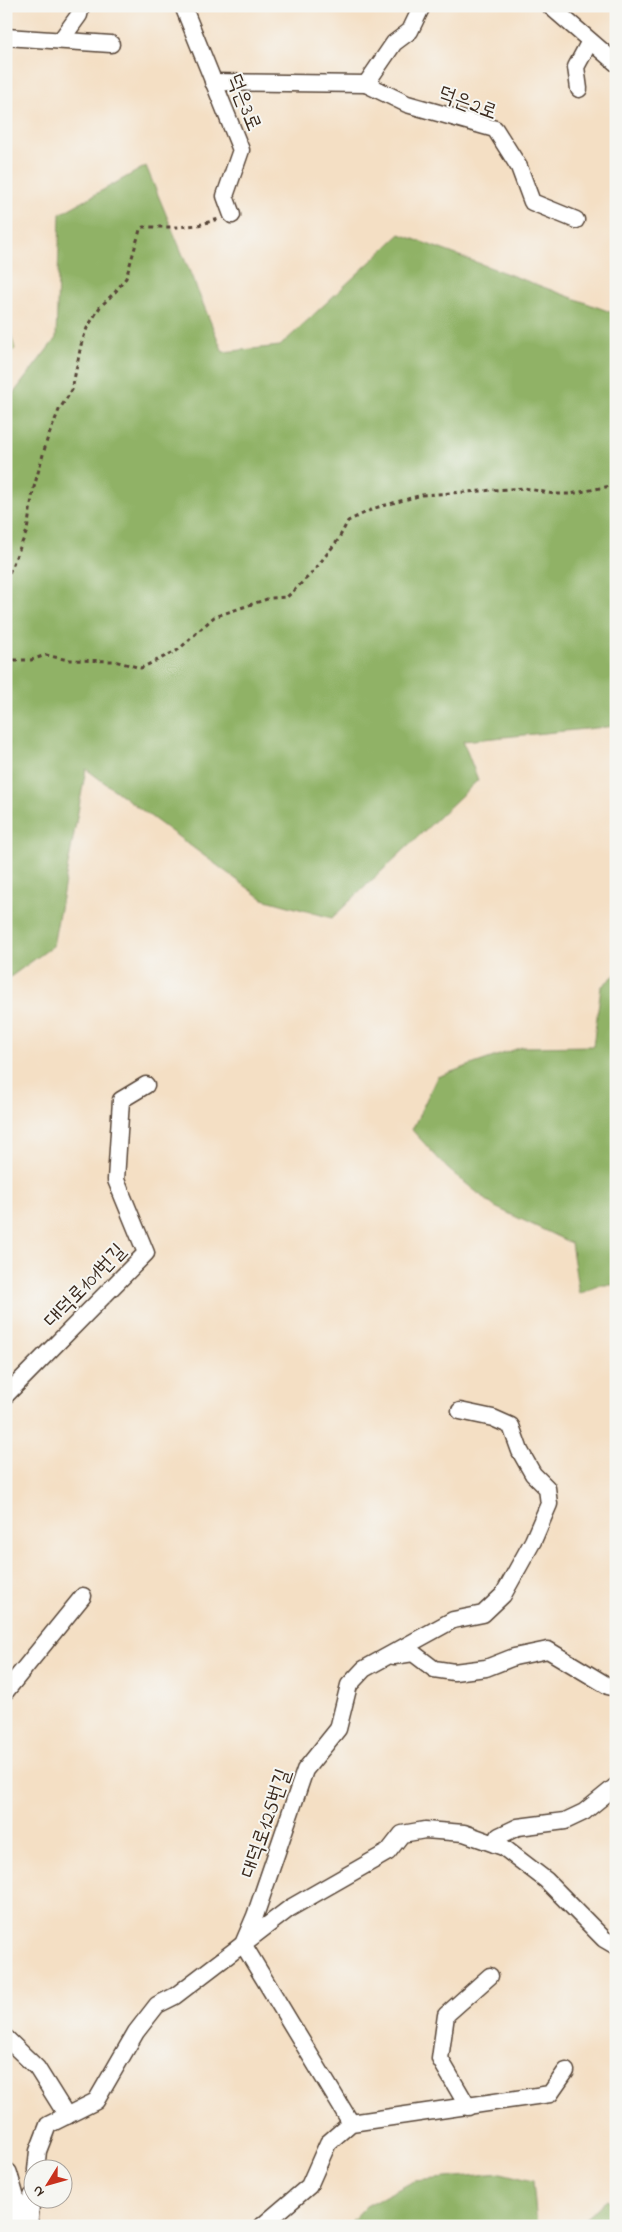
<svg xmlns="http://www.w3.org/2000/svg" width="622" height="2232" font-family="'Indie Flower','Poor Story',sans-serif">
<rect width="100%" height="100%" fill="#f6f6f2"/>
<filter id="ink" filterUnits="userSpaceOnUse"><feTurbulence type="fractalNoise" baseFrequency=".02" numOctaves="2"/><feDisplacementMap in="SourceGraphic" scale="10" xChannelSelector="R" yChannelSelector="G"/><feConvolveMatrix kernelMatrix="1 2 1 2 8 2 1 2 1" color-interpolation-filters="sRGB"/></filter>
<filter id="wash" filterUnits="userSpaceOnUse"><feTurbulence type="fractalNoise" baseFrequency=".0096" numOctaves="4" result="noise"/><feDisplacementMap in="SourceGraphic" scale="20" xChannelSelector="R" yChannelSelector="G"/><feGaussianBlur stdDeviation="1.12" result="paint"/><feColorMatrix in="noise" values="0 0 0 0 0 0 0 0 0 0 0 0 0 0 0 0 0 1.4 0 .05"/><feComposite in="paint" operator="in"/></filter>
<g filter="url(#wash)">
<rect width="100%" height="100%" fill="#f4dfc4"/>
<polygon fill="#b6d075" stroke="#787d4a" points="6,318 15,349 6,354"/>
<g fill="#90b266" stroke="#666e42">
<polygon points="146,166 223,352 280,346 400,234 616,314 616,726 463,741 478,780 332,918 263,899 86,769 53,946 6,980 6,403 56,338 60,214"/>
<polygon points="616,974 616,1285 600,1285 579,1294 571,1243 495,1207 448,1169 412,1130 437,1077 522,1047 593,1046 601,987"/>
<polygon points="501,2173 533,2181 537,2226 347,2226 366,2206 414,2181"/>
<polygon points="607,2200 616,2206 616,2226 576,2226"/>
</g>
</g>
<g filter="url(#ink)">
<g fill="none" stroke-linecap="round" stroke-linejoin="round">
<defs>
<g id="street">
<polyline points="183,6 241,150 225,196 232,215"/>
<polyline points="550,6 616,63"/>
<polyline points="6,37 111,44"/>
<polyline points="61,40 79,15 81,6"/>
<polyline points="213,82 366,84 394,43 410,31 422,6"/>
<polyline points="366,84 407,104 495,129 519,167 532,202 576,220"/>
<polyline points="579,89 576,67 590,41"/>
<polyline points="6,1395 146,1253 116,1180 121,1100 146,1085"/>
<polyline points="394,1656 413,1653 434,1669 454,1672 486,1668 514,1657 548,1650 608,1686 616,1688"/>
<polyline points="6,1691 83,1596"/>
<polyline points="495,1844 499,1836 518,1827 565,1821 584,1812 616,1786"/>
<polyline points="6,2038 37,2068 67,2116"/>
<polyline points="468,2107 440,2059 446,2015 490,1976"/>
<polyline points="351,2123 243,1944 290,1908 388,1852 402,1834 425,1830 464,1833 503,1847 546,1880 604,1939 616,1946"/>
<polyline points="36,2170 38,2151 48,2125 96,2101 136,2032 157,2005 175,1996 243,1944 255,1916 305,1770 338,1729 349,1685 364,1669 453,1620 483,1614 503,1595 533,1541 549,1504 547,1488 533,1474 520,1451 511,1426 493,1418 460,1411"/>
<polyline points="29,2226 32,2196"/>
<polyline points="262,2226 309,2186 328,2143 351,2123 550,2094 566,2071"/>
</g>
<polyline id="secondary" points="6,2174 21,2226"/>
</defs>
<use href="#street" stroke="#574537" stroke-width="19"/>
<use href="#secondary" stroke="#574537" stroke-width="25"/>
<g stroke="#574537" stroke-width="3" stroke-dasharray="4 4" stroke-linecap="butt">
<polyline points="6,580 27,531 33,491 47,440 59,410 72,390 81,345 87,328 100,307 116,291 126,278 140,230 143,227 178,227 198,225 219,219"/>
<polyline points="6,660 31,660 46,655 68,660 114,661 141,668 178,650 214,617 270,598 287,597 312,573 338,540 348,521 375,508 422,495 524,488 554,494 570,494 616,485"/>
</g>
<use href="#street" stroke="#fff" stroke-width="16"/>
<use href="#secondary" stroke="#fff" stroke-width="22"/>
</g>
</g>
<g text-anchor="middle" stroke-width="4" stroke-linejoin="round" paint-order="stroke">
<g font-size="21" fill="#3b2a1e" stroke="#f6f6f2">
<text transform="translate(245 102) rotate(68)" y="7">덕은3로</text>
<text transform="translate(468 102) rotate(20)" y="7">덕은2로</text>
<text transform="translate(84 1285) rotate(-46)" y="7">대덕로101번길</text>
<text transform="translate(265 1823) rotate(-71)" y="7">대덕로125번길</text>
</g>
</g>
<rect width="622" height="2232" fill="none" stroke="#f6f6f2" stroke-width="25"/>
<g transform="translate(48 2184) rotate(233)"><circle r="24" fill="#f6f6f2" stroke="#aba49d"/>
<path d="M0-4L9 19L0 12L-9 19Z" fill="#c8321e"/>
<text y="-8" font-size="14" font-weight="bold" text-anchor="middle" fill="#3b2a1e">N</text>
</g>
</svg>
